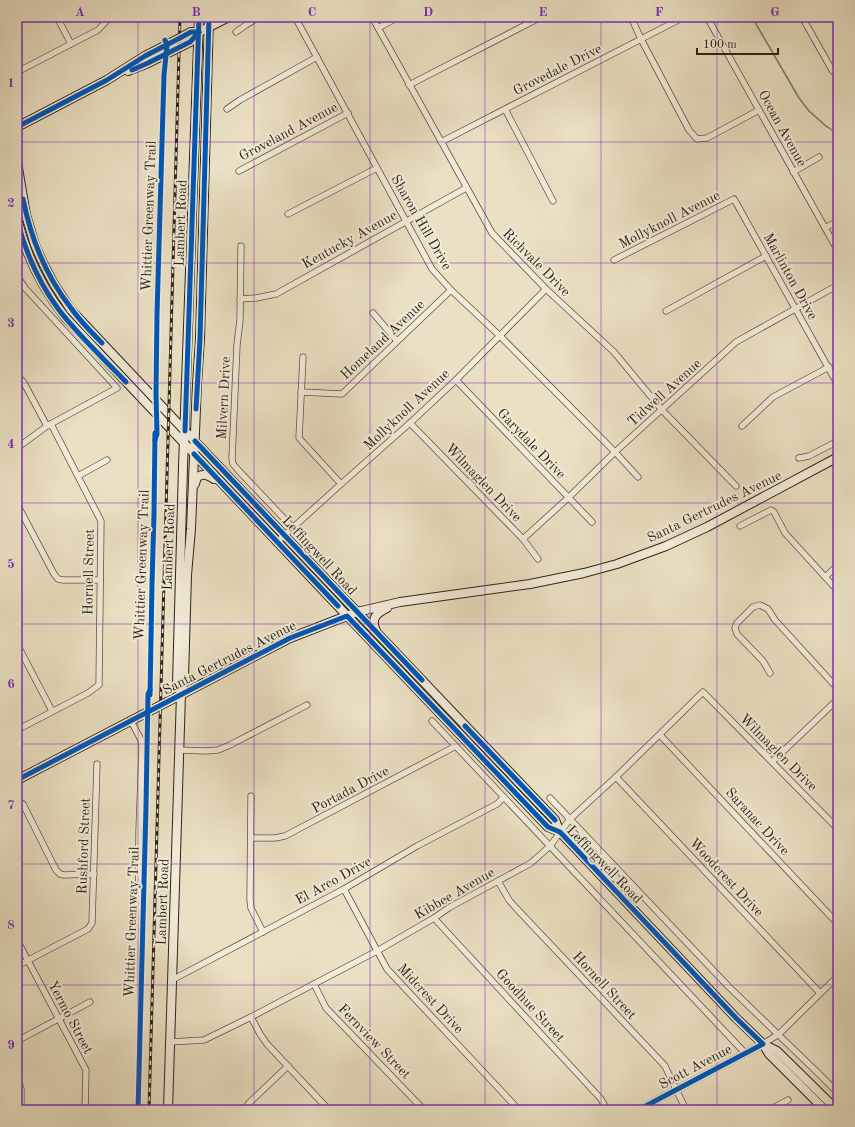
<svg xmlns="http://www.w3.org/2000/svg" width="855" height="1127" font-family="'Old Standard TT',serif">
<rect width="100%" height="100%" fill="#eae0c3"/>
<filter id="stains"><feTurbulence type="fractalNoise" baseFrequency=".005" numOctaves="4"/><feColorMatrix values="0 0 0 0 .2 0 0 0 0 .09 0 0 0 0 .02 0 0 0 .5 -.17"/></filter>
<radialGradient id="worn" r=".72"><stop offset=".6" stop-color="#630" stop-opacity="0"/><stop offset="1" stop-color="#630" stop-opacity=".3"/></radialGradient>
<g fill="none" stroke-linecap="round" stroke-linejoin="round">
<polyline stroke="#6e7f79" stroke-width="1.5" points="752,17 799,98 809,111 826,126 838,134"/>
<defs>
<g id="minor">
<polyline points="57,17 71,44"/>
<polyline points="295,17 432,269 451,290 500,336 615,452 638,477"/>
<polyline points="372,17 492,233 546,289 614,352 662,410 736,486"/>
<polyline points="631,17 641,39 689,130 697,139 707,138 759,110"/>
<polyline points="707,17 838,251"/>
<polyline points="802,17 832,70 838,76"/>
<polyline points="378,28 398,17"/>
<polyline points="236,32 246,25 259,17"/>
<polyline points="17,72 98,30 110,17"/>
<polyline points="409,85 541,17"/>
<polyline points="227,109 240,100 317,57"/>
<polyline points="505,109 553,201"/>
<polyline points="441,142 684,17"/>
<polyline points="239,171 348,113"/>
<polyline points="793,172 819,157"/>
<polyline points="288,214 377,168"/>
<polyline points="825,228 838,221"/>
<polyline points="241,246 240,320 237,345 232,459 233,464 239,471 293,528"/>
<polyline points="614,260 734,199 838,385"/>
<polyline points="17,276 25,288 117,388 47,426 17,448"/>
<polyline points="240,299 256,298 276,294 466,188"/>
<polyline points="666,311 766,256"/>
<polyline points="373,313 397,341"/>
<polyline points="303,357 299,438 341,484"/>
<polyline points="17,375 24,383 47,426"/>
<polyline points="456,380 592,522"/>
<polyline points="301,392 342,394 451,290"/>
<polyline points="410,423 523,539 538,559"/>
<polyline points="742,426 773,397 829,367"/>
<polyline points="799,458 809,456 838,441"/>
<polyline points="78,476 107,460"/>
<polyline points="17,504 54,574 58,579 63,580 100,580"/>
<polyline points="740,526 771,510 774,512 785,533 838,591"/>
<polyline points="523,539 568,498 615,452 736,342 838,285"/>
<polyline points="277,542 341,484 410,423 456,380 546,289"/>
<polyline points="825,577 838,565"/>
<polyline points="17,644 52,711"/>
<polyline points="770,673 763,661 737,634 735,628 737,623 753,607 760,605 768,609 775,620 838,689"/>
<polyline points="131,721 141,740 142,748 139,830 138,926"/>
<polyline points="432,721 745,1053"/>
<polyline points="17,730 88,693 99,685 101,521 51,424"/>
<polyline points="660,735 838,924"/>
<polyline points="179,750 206,751 218,750 230,745 307,705"/>
<polyline points="772,762 838,699"/>
<polyline points="616,777 820,993"/>
<polyline points="251,796 250,900 251,908 263,932"/>
<polyline points="550,798 728,986 818,1073 838,1093"/>
<polyline points="23,804 56,870 60,874 64,875 94,874"/>
<polyline points="251,838 275,838 285,836 456,746"/>
<polyline points="498,881 509,900 517,909 665,1066 686,1110"/>
<polyline points="344,889 387,969 519,1110"/>
<polyline points="434,918 601,1099 607,1110"/>
<polyline points="17,940 86,1070 85,1110"/>
<polyline points="17,966 88,929 92,923 97,764"/>
<polyline points="172,980 344,889 417,846 497,804 504,797"/>
<polyline points="314,984 326,1008 424,1110"/>
<polyline points="251,1017 260,1034 267,1044 329,1110"/>
<polyline points="17,1041 90,1002"/>
<polyline points="170,1042 204,1040 251,1017 377,951 434,918 450,907 498,881 531,863 550,846 570,819 616,777 703,692 838,829"/>
<polyline points="763,1044 779,1034 838,976"/>
<polyline points="17,1078 21,1089 21,1110"/>
<polyline points="244,1110 249,1103 288,1066"/>
<polyline points="769,1110 788,1100"/>
</g>
<polyline id="tertiary" points="638,1110 763,1044"/>
<g id="secondary">
<polyline points="128,71 148,63 190,42 199,32 229,17"/>
<polyline points="17,127 107,80 145,56 180,38 191,32 199,32"/>
<polyline points="17,162 26,215 35,245 43,263 54,284 71,310 185,431 555,820 560,832 736,1018 763,1044 777,1051 837,1110"/>
<path d="M 17,219 C 26,255 42,288 65,317 L 335,603 L 548,827 L 560,832"/>
<path d="M 195,484 L 197,477 C 204,473 208,475 214,479"/>
<path d="M 376,631 C 370,618 377,613 387,608"/>
<polyline points="181,693 177,683 183,467 199,17"/>
<polyline points="17,780 290,638 357,612 400,602 530,584 584,573 617,564 666,546 707,527 838,457"/>
<polyline points="763,1044 769,1054 825,1110"/>
<polyline points="168,1110 181,694 184,678 187,575 191,529 197,384 200,339 209,17"/>
</g>
</defs>
<use href="#minor" stroke="#5d5243" stroke-width="7"/>
<use href="#tertiary" stroke="#5d5243" stroke-width="8"/>
<use href="#secondary" stroke="#2e2318" stroke-width="10"/>
<use href="#minor" stroke="#f1ebd8" stroke-width="5.5"/>
<use href="#tertiary" stroke="#f1ebd8" stroke-width="7"/>
<use href="#secondary" stroke="#f1ebd8" stroke-width="8"/>
<defs>
<polyline id="rail" points="149,1110 180,17"/>
</defs>
<use href="#rail" stroke="#2e2318" stroke-width="3"/>
<use href="#rail" stroke="#f1ebd8" stroke-width="1.5" stroke-dasharray="4.5" stroke-linecap="butt"/>
<defs>
<g id="cycleway">
<polyline points="132,70 148,63 190,42 199,32"/>
<polyline points="17,127 107,80 145,56 180,38 191,32 199,32"/>
<path d="M 23,199 C 31,239 45,275 71,308 C 80,321 91,332 102,343"/>
<path d="M 17,219 C 25,251 39,283 59,310 C 79,336 103,358 126,382"/>
<polyline points="196,409 200,339 209,17"/>
<polyline points="185,431 199,17"/>
<polyline points="155,440 157,434 156,393 157,314 164,75 167,45 165,40"/>
<polyline points="195,441 422,680"/>
<polyline points="194,454 338,606"/>
<polyline points="150,695 152,584 154,515 155,433"/>
<polyline points="465,726 555,820"/>
<polyline points="17,780 290,638 347,616 548,827 560,832 736,1018 763,1044 638,1110"/>
<polyline points="138,1110 146,807 148,694 150,690"/>
</g>
</defs>
<use href="#cycleway" stroke="#f1ebd8" stroke-width="8"/>
<use href="#cycleway" stroke="#0057b8" stroke-width="5"/>
</g>
<path fill="none" stroke="#7b2cbf" stroke-width="1" stroke-opacity="0.55" d="M 138,17 L 138,1110M 254,17 L 254,1110M 370,17 L 370,1110M 485,17 L 485,1110M 601,17 L 601,1110M 717,17 L 717,1110M 17,142 L 838,142M 17,263 L 838,263M 17,383 L 838,383M 17,503 L 838,503M 17,624 L 838,624M 17,744 L 838,744M 17,864 L 838,864M 17,985 L 838,985"/>
<g text-anchor="middle" stroke-width="4" stroke-linejoin="round" paint-order="stroke">
<g font-size="14" fill="#2e2318" stroke="#f1ebd8">
<text transform="translate(557 69) rotate(-27)" y="5">Grovedale Drive</text>
<text transform="translate(783 128) rotate(61)" y="5">Ocean Avenue</text>
<text transform="translate(288 131) rotate(-28)" y="5">Groveland Avenue</text>
<text transform="translate(148 216) rotate(-88)" y="5">Whittier Greenway Trail</text>
<text transform="translate(669 219) rotate(-27)" y="5">Mollyknoll Avenue</text>
<text transform="translate(422 222) rotate(60)" y="5">Sharon Hill Drive</text>
<text transform="translate(180 223) rotate(-88)" y="5">Lambert Road</text>
<text transform="translate(349 239) rotate(-29)" y="5">Kentucky Avenue</text>
<text transform="translate(537 262) rotate(45)" y="5">Richvale Drive</text>
<text transform="translate(791 276) rotate(61)" y="5">Marlinton Drive</text>
<text transform="translate(382 339) rotate(-43)" y="5">Homeland Avenue</text>
<text transform="translate(664 392) rotate(-42)" y="5">Tidwell Avenue</text>
<text transform="translate(223 398) rotate(-87)" y="5">Milvern Drive</text>
<text transform="translate(406 409) rotate(-43)" y="5">Mollyknoll Avenue</text>
<text transform="translate(532 443) rotate(46)" y="5">Garydale Drive</text>
<text transform="translate(484 482) rotate(46)" y="5">Wilmaglen Drive</text>
<text transform="translate(714 506) rotate(-26)" y="5">Santa Gertrudes Avenue</text>
<text transform="translate(168 547) rotate(-88)" y="5">Lambert Road</text>
<text transform="translate(320 555) rotate(47)" y="5">Leffingwell Road</text>
<text transform="translate(141 565) rotate(-88)" y="5">Whittier Greenway Trail</text>
<text transform="translate(88 572) rotate(-89)" y="5">Hornell Street</text>
<text transform="translate(229 657) rotate(-27)" y="5">Santa Gertrudes Avenue</text>
<text transform="translate(779 752) rotate(45)" y="5">Wilmaglen Drive</text>
<text transform="translate(350 789) rotate(-28)" y="5">Portada Drive</text>
<text transform="translate(758 821) rotate(47)" y="5">Saranac Drive</text>
<text transform="translate(83 846) rotate(-88)" y="5">Rushford Street</text>
<text transform="translate(605 864) rotate(46)" y="5">Leffingwell Road</text>
<text transform="translate(727 877) rotate(47)" y="5">Woodcrest Drive</text>
<text transform="translate(333 880) rotate(-29)" y="5">El Arco Drive</text>
<text transform="translate(454 893) rotate(-30)" y="5">Kibbee Avenue</text>
<text transform="translate(162 902) rotate(-88)" y="5">Lambert Road</text>
<text transform="translate(131 922) rotate(-88)" y="5">Whittier Greenway Trail</text>
<text transform="translate(605 985) rotate(47)" y="5">Hornell Street</text>
<text transform="translate(431 998) rotate(47)" y="5">Midcrest Drive</text>
<text transform="translate(531 1005) rotate(47)" y="5">Goodhue Street</text>
<text transform="translate(71 1017) rotate(62)" y="5">Yermo Street</text>
<text transform="translate(375 1041) rotate(46)" y="5">Fernview Street</text>
<text transform="translate(695 1066) rotate(-28)" y="5">Scott Avenue</text>
</g>
</g>
<rect width="855" height="1127" fill="none" stroke="#eae0c3" stroke-width="44"/>
<path d="M697 48v6h81v-6" fill="none" stroke="#2e2318" stroke-width="2"/>
<text x="703" y="48" font-size="12" fill="#2e2318" stroke="#f1ebd8" stroke-width="3" paint-order="stroke">100 m</text>
<rect x="22" y="22" width="811" height="1083" fill="none" stroke="#7b2cbf" stroke-width="1.5"/>
<g font-size="13" text-anchor="middle" font-weight="bold" fill="#7b2cbf">
<text x="80" y="16">A</text>
<text x="196" y="16">B</text>
<text x="312" y="16">C</text>
<text x="428" y="16">D</text>
<text x="543" y="16">E</text>
<text x="659" y="16">F</text>
<text x="775" y="16">G</text>
<text x="11" y="87">1</text>
<text x="11" y="207">2</text>
<text x="11" y="327">3</text>
<text x="11" y="448">4</text>
<text x="11" y="568">5</text>
<text x="11" y="688">6</text>
<text x="11" y="809">7</text>
<text x="11" y="929">8</text>
<text x="11" y="1049">9</text>
</g>
<rect width="100%" height="100%" filter="url(#stains)"/>
<rect width="100%" height="100%" fill="url(#worn)"/>
</svg>
